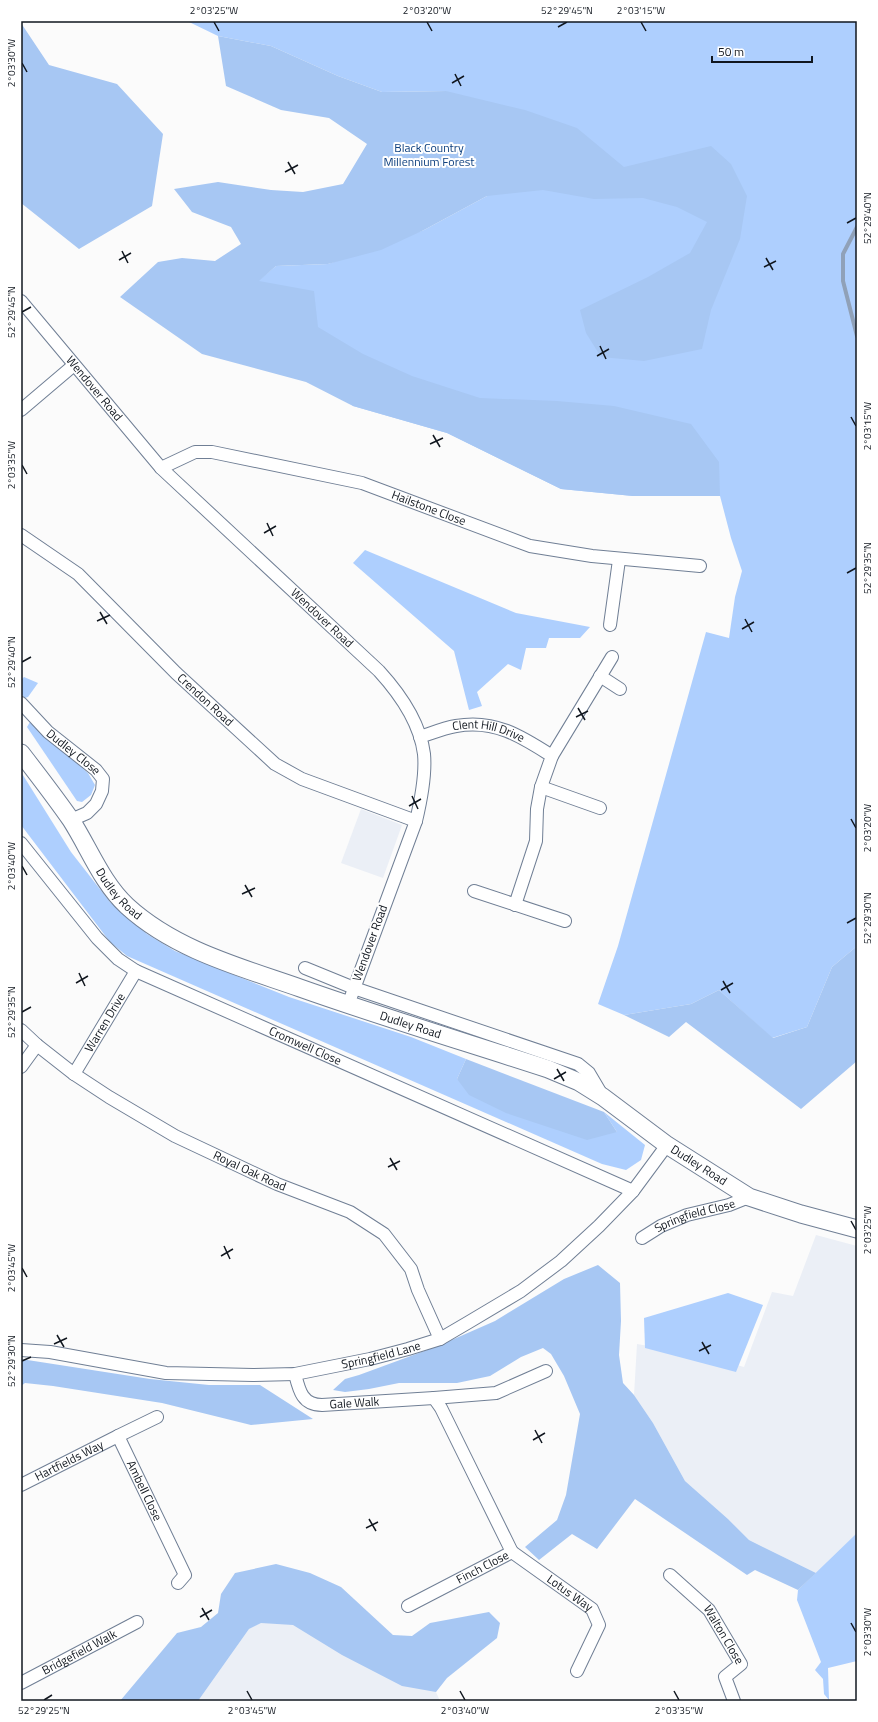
<svg xmlns="http://www.w3.org/2000/svg" width="878" height="1722" font-family="'Titillium Web',sans-serif">
<rect width="100%" height="100%" fill="#fbfbfb"/>
<g fill="#ebeff6">
<polygon points="361,809 402,825 383,878 341,863"/>
<polygon points="816,1235 857,1246 857,1533 816,1573 749,1540 728,1519 685,1481 653,1423 634,1395 637,1344 701,1355 744,1367 772,1292 793,1296"/>
<polygon points="298,1603 436,1692 440,1701 198,1701 249,1629"/>
</g>
<g fill="#aecffe">
<polygon points="187,21 857,21 857,946 832,967 807,1027 772,1038 719,990 691,1004 624,1015 598,1004 618,946 706,632 729,638 735,597 742,571 731,538 720,496 633,496 561,489 447,433 353,406 258,281 276,266 328,264 424,230 487,196 446,91 382,92 338,76 271,46 218,36"/>
<polygon points="365,550 516,613 590,627 580,638 549,638 546,648 526,648 521,670 508,664 477,692 482,706 469,710 454,651 353,563"/>
<polygon points="24,677 38,683 28,697 25,698 21,694 21,680"/>
<polygon points="30,722 88,773 95,785 91,795 82,802 77,801 27,727"/>
<polygon points="21,772 71,852 110,902 147,934 175,951 289,997 411,1037 466,1059 457,1079 617,1132 604,1112 645,1145 641,1160 626,1170 602,1164 127,956 110,942 21,825"/>
<polygon points="728,1293 763,1305 736,1372 645,1348 644,1318"/>
<polygon points="857,1533 857,1661 828,1668 829,1700 824,1694 823,1679 815,1670 821,1662 797,1600 798,1590"/>
</g>
<g fill="#a7c7f3">
<polygon points="21,23 49,65 117,84 163,134 152,206 79,249 21,203"/>
<polygon points="218,36 271,46 338,76 382,92 446,91 525,110 577,128 624,167 711,146 731,164 747,196 740,239 711,310 702,349 644,361 601,357 586,333 580,310 648,277 690,253 707,222 677,207 643,198 594,199 543,190 487,196 424,230 381,250 328,264 276,266 259,281 314,291 318,327 363,354 412,376 480,398 557,401 614,406 691,424 719,462 720,496 633,496 561,489 447,433 353,406 306,382 202,354 120,297 158,262 182,258 215,261 241,244 231,227 192,212 174,189 218,182 271,190 303,192 343,184 367,144 329,118 281,110 226,86"/>
<polygon points="857,946 857,1061 801,1109 686,1022 669,1037 624,1015 691,1004 719,990 773,1038 807,1027 832,967"/>
<polygon points="466,1059 604,1112 617,1132 587,1140 506,1113 469,1095 457,1079"/>
<polygon points="598,1265 620,1283 621,1321 619,1355 623,1383 634,1395 653,1423 685,1481 728,1519 749,1540 816,1573 798,1590 755,1570 747,1575 635,1499 597,1549 572,1534 539,1560 525,1547 557,1520 566,1495 580,1414 564,1376 551,1354 543,1348 521,1357 490,1376 457,1383 399,1383 369,1389 345,1392 333,1390 345,1379 359,1375 438,1346 495,1321 564,1279"/>
<polygon points="21,1359 150,1379 209,1385 260,1385 313,1419 251,1425 162,1403 53,1386 25,1383 21,1386"/>
<polygon points="276,1564 310,1573 341,1587 393,1635 412,1636 430,1623 489,1612 500,1623 497,1638 447,1678 436,1692 402,1686 342,1655 293,1625 261,1623 249,1629 198,1701 120,1701 177,1633 201,1627 218,1613 221,1594 235,1573"/>
</g>
<g fill="none" stroke-linecap="round" stroke-linejoin="round">
<polyline stroke="#90a1b8" stroke-width="4" points="857,227 843,254 843,281 857,336"/>
<defs>
<g id="minor">
<path id="s1" d="M 21,301 L 161,468 L 379,671 C 400,694 420,723 424,754 C 426,775 421,800 416,821 L 348,1005"/>
<polyline points="21,410 74,365"/>
<path id="s2" d="M 161,468 L 195,452 L 212,452 L 362,483 L 530,546 L 592,556 L 700,566"/>
<path id="s3" d="M 21,535 L 78,574 L 176,673 L 275,764 L 302,779 L 416,821"/>
<polyline points="610,625 619,560"/>
<polyline points="600,676 620,689"/>
<path id="s4" d="M 21,703 L 48,732 L 96,770 L 103,779 L 102,791 L 96,804 L 87,813 L 71,820"/>
<path id="s5" d="M 420,737 C 432,733 444,728 456,726 C 494,719 521,736 552,756 L 541,787 L 537,809 L 536,841 L 515,905"/>
<polyline points="552,756 612,657"/>
<polyline points="541,787 600,808"/>
<path id="s6" d="M 21,843 L 97,938 L 118,959 L 136,971 L 633,1191"/>
<polyline points="474,891 565,921"/>
<polyline points="305,968 354,988 578,1064 589,1073 602,1095"/>
<path id="s7" d="M 21,1030 L 37,1045 L 74,1074 L 109,1097 L 175,1136 L 277,1184 L 350,1212 L 384,1234 L 411,1269 L 418,1290 L 440,1339"/>
<polyline points="21,1067 37,1045"/>
<path id="s8" d="M 74,1074 L 136,971"/>
<path id="s9" d="M 642,1238 L 661,1226 L 687,1215 L 729,1205 L 749,1197"/>
<path id="s10" d="M 21,1350 L 50,1352 L 166,1373 L 253,1375 L 295,1374 L 370,1359 L 408,1349 L 440,1339 L 469,1322 L 521,1291 L 561,1261 L 599,1226 L 633,1191 L 667,1145"/>
<path id="s11" d="M 295,1374 C 299,1390 302,1405 322,1405 L 434,1398 L 496,1393 L 546,1371"/>
<path id="s12" d="M 157,1417 L 118,1436 L 185,1575 L 178,1583"/>
<path id="s13" d="M 21,1485 L 118,1436"/>
<path id="s14" d="M 512,1552 L 592,1609 L 599,1625 L 577,1671"/>
<path id="s15" d="M 670,1575 L 709,1610 L 741,1664 L 725,1677 L 734,1701"/>
<path id="s16" d="M 408,1606 L 512,1552 L 441,1408 L 434,1398"/>
<path id="s17" d="M 21,1683 L 137,1622"/>
</g>
<g id="secondary">
<path id="s18" d="M 21,753 C 38,775 55,797 71,820 C 89,848 102,883 127,906 C 175,950 240,967 300,988 C 382,1017 465,1042 548,1069 L 579,1082 L 603,1097 L 667,1145 L 749,1197 L 801,1214 L 857,1229"/>
</g>
</defs>
<use href="#minor" stroke="#707f95" stroke-width="14"/>
<use href="#secondary" stroke="#707f95" stroke-width="19"/>
<use href="#minor" stroke="#fff" stroke-width="12"/>
<use href="#secondary" stroke="#fff" stroke-width="17"/>
</g>
<path fill="none" stroke="#11171f" stroke-width="1.5" d="M 214,22 L 219,31M 427,22 L 432,31M 641,22 L 646,31M 558,27 L 567,22M 22,63 L 27,72M 455,74 L 461,86M 452,83 L 464,76M 288,162 L 295,174M 285,172 L 298,165M 847,223 L 856,218M 122,251 L 128,263M 766,258 L 773,270M 119,260 L 131,253M 764,267 L 776,261M 22,312 L 31,307M 600,346 L 606,359M 597,356 L 609,349M 851,417 L 856,426M 433,435 L 440,447M 430,444 L 443,438M 22,465 L 27,474M 267,523 L 273,536M 264,533 L 276,526M 847,573 L 856,568M 100,612 L 107,624M 745,619 L 752,632M 97,621 L 110,615M 742,629 L 754,622M 22,662 L 31,657M 578,708 L 585,720M 576,717 L 588,711M 412,796 L 418,809M 409,806 L 421,799M 851,819 L 856,828M 22,866 L 27,875M 245,885 L 252,897M 242,894 L 255,888M 847,923 L 856,918M 79,973 L 85,986M 723,981 L 730,993M 76,983 L 88,976M 721,990 L 733,983M 22,1012 L 31,1007M 557,1069 L 564,1081M 554,1079 L 566,1072M 390,1158 L 397,1170M 388,1167 L 400,1161M 851,1221 L 856,1230M 224,1246 L 230,1259M 221,1256 L 233,1249M 22,1268 L 27,1277M 57,1335 L 64,1347M 702,1342 L 709,1354M 54,1344 L 67,1338M 699,1351 L 711,1345M 22,1361 L 31,1357M 535,1430 L 542,1443M 533,1440 L 545,1433M 369,1519 L 376,1531M 366,1528 L 378,1522M 202,1608 L 209,1620M 200,1617 L 212,1610M 851,1623 L 856,1632M 247,1691 L 252,1700M 460,1691 L 465,1700M 674,1691 L 679,1700M 44,1700 L 52,1695"/>
<g text-anchor="middle" stroke-width="4" stroke-linejoin="round" paint-order="stroke">
<g font-size="12" fill="#0e407f" stroke="#fff">
<text x="429" y="152">Black Country<tspan x="429" dy="14">Millennium Forest</tspan></text>
</g>
<g font-size="12" fill="#11171f" stroke="#fff">
<text dy="4" stroke="none"><textPath href="#s1" startOffset="114">Wendover Road</textPath></text>
<text dy="4" stroke="none"><textPath href="#s2" startOffset="279">Hailstone Close</textPath></text>
<text dy="4" stroke="none"><textPath href="#s1" startOffset="438">Wendover Road</textPath></text>
<text dy="4" stroke="none"><textPath href="#s3" startOffset="248">Crendon Road</textPath></text>
<text dy="4" stroke="none"><textPath href="#s5" startOffset="71">Clent Hill Drive</textPath></text>
<text dy="4" stroke="none"><textPath href="#s4" startOffset="72">Dudley Close</textPath></text>
<text dy="4" stroke="none"><textPath href="#s18" startOffset="172">Dudley Road</textPath></text>
<text transform="translate(370 943) rotate(-70)" y="4">Wendover Road</text>
<text dy="4" stroke="none"><textPath href="#s8" startOffset="60">Warren Drive</textPath></text>
<text dy="4" stroke="none"><textPath href="#s18" startOffset="496">Dudley Road</textPath></text>
<text dy="4" stroke="none"><textPath href="#s6" startOffset="358">Cromwell Close</textPath></text>
<text dy="4" stroke="none"><textPath href="#s18" startOffset="820">Dudley Road</textPath></text>
<text dy="4" stroke="none"><textPath href="#s7" startOffset="270">Royal Oak Road</textPath></text>
<text dy="4" stroke="none"><textPath href="#s9" startOffset="58">Springfield Close</textPath></text>
<text dy="4" stroke="none"><textPath href="#s10" startOffset="364">Springfield Lane</textPath></text>
<text dy="4" stroke="none"><textPath href="#s11" startOffset="78">Gale Walk</textPath></text>
<text dy="4" stroke="none"><textPath href="#s13" startOffset="54">Hartfields Way</textPath></text>
<text dy="4" stroke="none"><textPath href="#s12" startOffset="104">Ambell Close</textPath></text>
<text dy="4" stroke="none"><textPath href="#s16" startOffset="84">Finch Close</textPath></text>
<text dy="4" stroke="none"><textPath href="#s14" startOffset="71">Lotus Way</textPath></text>
<text dy="4" stroke="none"><textPath href="#s15" startOffset="81">Walton Close</textPath></text>
<text dy="4" stroke="none"><textPath href="#s17" startOffset="66">Bridgefield Walk</textPath></text>
</g>
</g>
<rect width="878" height="1722" fill="none" stroke="#ffffff" stroke-width="44"/>
<path d="M712 56v6h100v-6" fill="none" stroke="#11171f" stroke-width="2"/>
<text x="718" y="56" font-size="12" fill="#11171f" stroke="#ffffff" stroke-width="3" paint-order="stroke">50 m</text>
<rect x="22" y="22" width="834" height="1678" fill="none" stroke="#11171f" stroke-width="1.5"/>
<g font-size="10" text-anchor="middle" fill="#11171f">
<text x="214" y="14">2°03'25"W</text>
<text x="427" y="14">2°03'20"W</text>
<text x="567" y="14">52°29'45"N</text>
<text x="641" y="14">2°03'15"W</text>
<text transform="translate(11 63) rotate(-90)" y="4">2°03'30"W</text>
<text transform="translate(867 218) rotate(-90)" y="4">52°29'40"N</text>
<text transform="translate(11 312) rotate(-90)" y="4">52°29'45"N</text>
<text transform="translate(867 426) rotate(-90)" y="4">2°03'15"W</text>
<text transform="translate(11 465) rotate(-90)" y="4">2°03'35"W</text>
<text transform="translate(867 568) rotate(-90)" y="4">52°29'35"N</text>
<text transform="translate(11 662) rotate(-90)" y="4">52°29'40"N</text>
<text transform="translate(867 828) rotate(-90)" y="4">2°03'20"W</text>
<text transform="translate(11 866) rotate(-90)" y="4">2°03'40"W</text>
<text transform="translate(867 918) rotate(-90)" y="4">52°29'30"N</text>
<text transform="translate(11 1012) rotate(-90)" y="4">52°29'35"N</text>
<text transform="translate(867 1230) rotate(-90)" y="4">2°03'25"W</text>
<text transform="translate(11 1268) rotate(-90)" y="4">2°03'45"W</text>
<text transform="translate(11 1361) rotate(-90)" y="4">52°29'30"N</text>
<text transform="translate(867 1632) rotate(-90)" y="4">2°03'30"W</text>
<text x="44" y="1714">52°29'25"N</text>
<text x="252" y="1714">2°03'45"W</text>
<text x="465" y="1714">2°03'40"W</text>
<text x="679" y="1714">2°03'35"W</text>
</g>
</svg>
